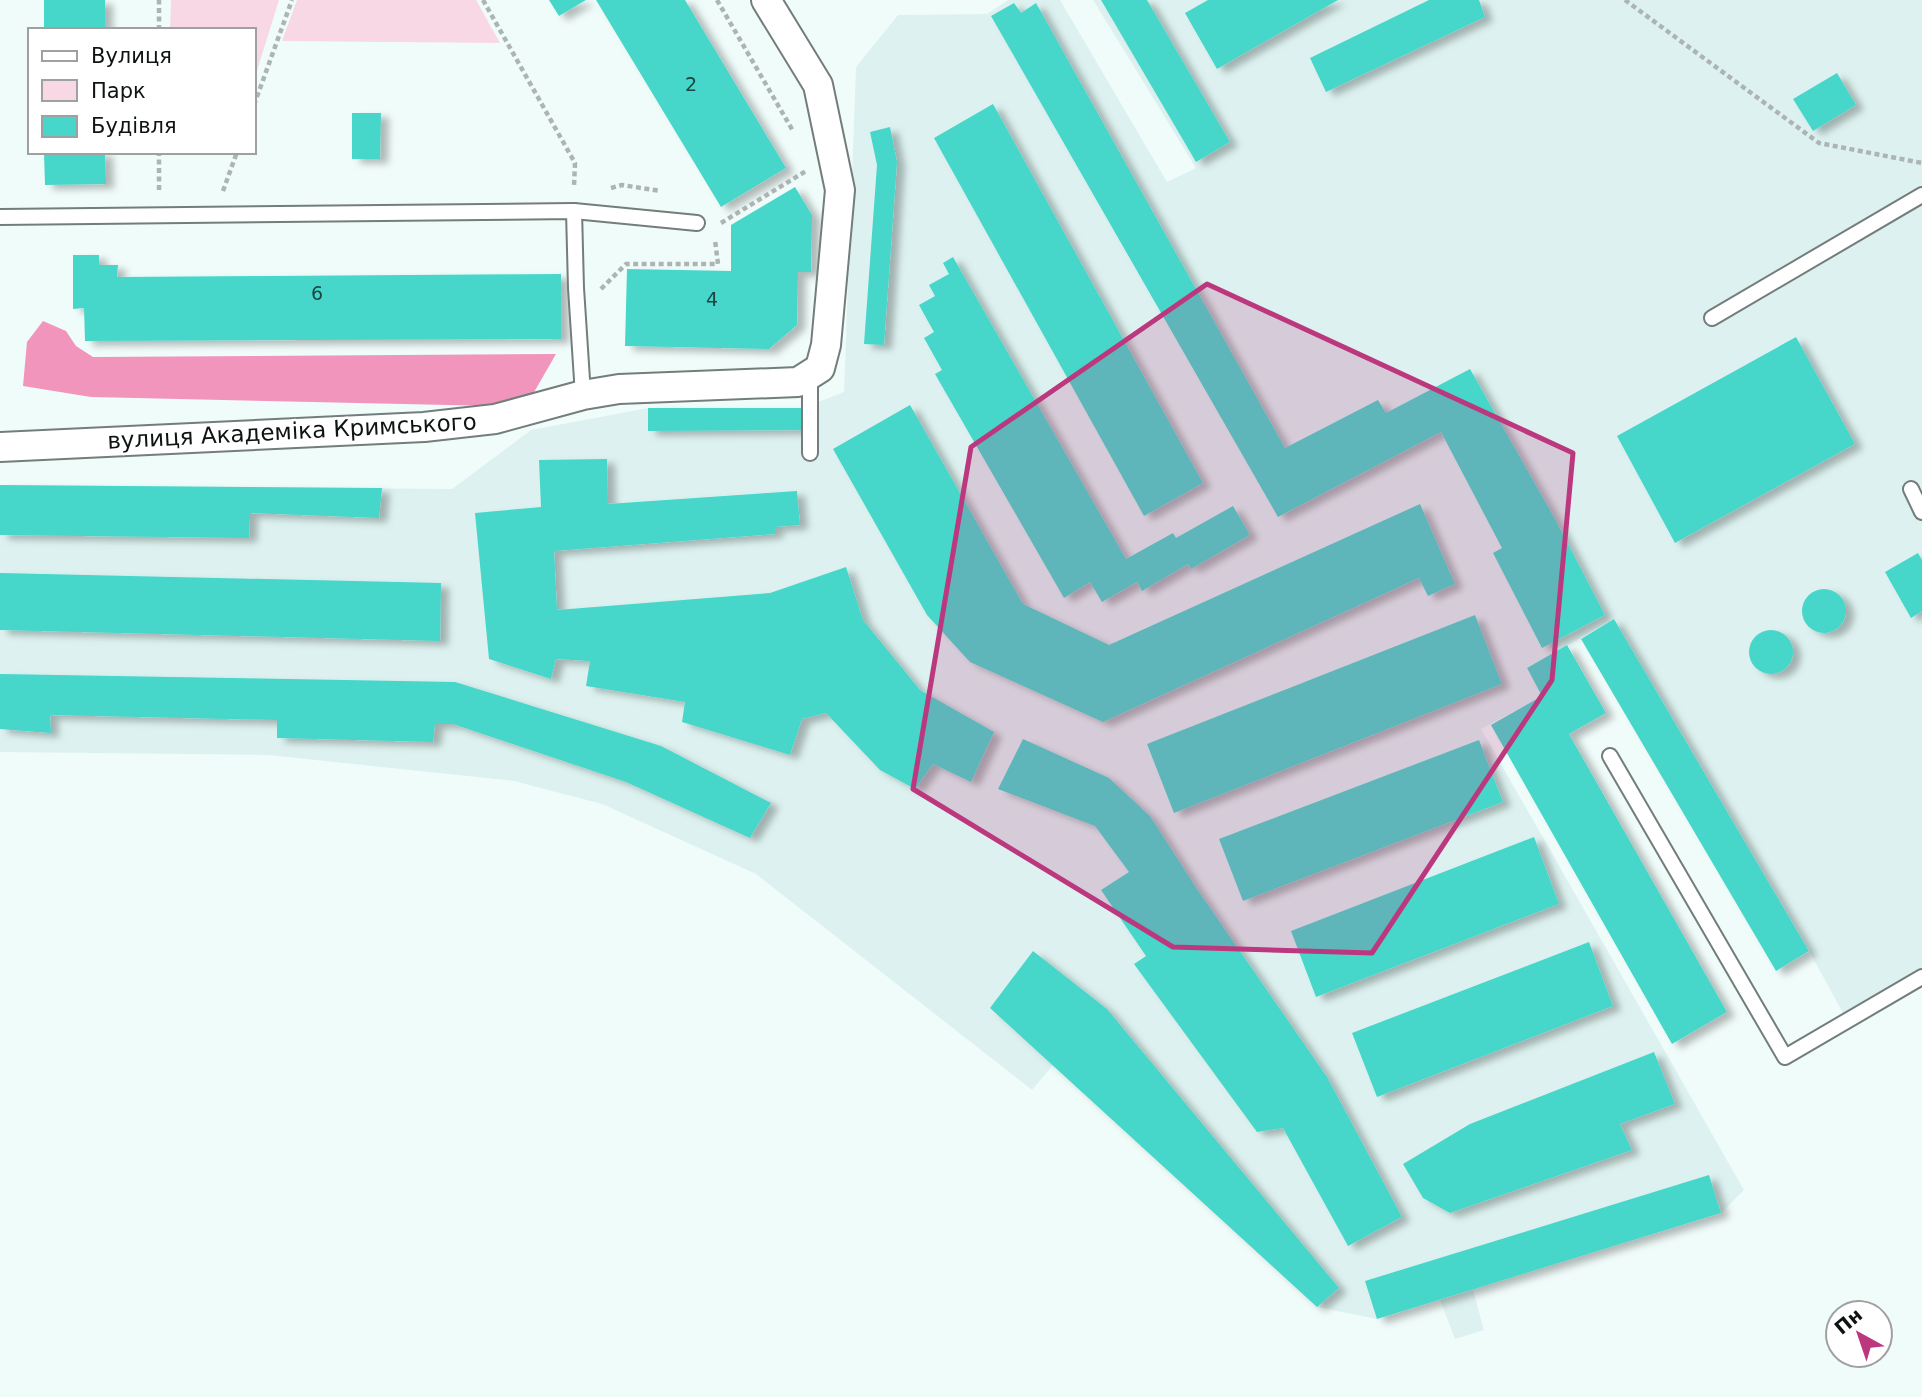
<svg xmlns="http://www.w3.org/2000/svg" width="1922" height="1397" font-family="'DejaVu Sans',sans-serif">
<defs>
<filter id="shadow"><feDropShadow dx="8" dy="4.5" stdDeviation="3.5" flood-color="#0004"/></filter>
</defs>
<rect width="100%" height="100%" fill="#f0fcfa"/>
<polygon fill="#ddf2f0" points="1008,0 1060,0 1167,182 1196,168 1093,0 1922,0 1922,968 1843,1013 1809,951 1614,619 1527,668 1542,696 1481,729 1744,1190 1721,1213 1473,1290 1484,1330 1455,1339 1440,1300 1377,1319 1317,1307 1053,1065 1032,1090 756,874 602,804 514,781 268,755 0,752 0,485 452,489 531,430 648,408 803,408 844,392 856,67 898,15 987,14"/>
<g fill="#f8d8e5">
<polygon points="171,0 279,0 255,77 254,30 170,30"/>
<polygon points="297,0 476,0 500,43 282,41"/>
</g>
<polygon fill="#f195bd" points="43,321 66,331 76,346 93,357 556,354 533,394 495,406 91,397 23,386 27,342"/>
<g fill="#47d6ca" filter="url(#shadow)">
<rect x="44" y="0" width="61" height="30"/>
<polygon points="549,0 586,0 559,16"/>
<polygon points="596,0 685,0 786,168 721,207"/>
<polygon points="1101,0 1147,0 1230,142 1196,162"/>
<polygon points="1208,0 1338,0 1217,69 1185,13"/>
<polygon points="1429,0 1479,0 1485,17 1326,92 1310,58"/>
<polygon points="1014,3 1021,13 1036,3 1285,448 1378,400 1386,413 1470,369 1554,517 1605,615 1542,648 1493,553 1502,548 1441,432 1278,517 991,16"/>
<polygon points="1837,73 1856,105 1813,131 1793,99"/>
<polygon points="993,104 1203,483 1144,516 934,138"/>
<polygon points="352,113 381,113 380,159 352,159"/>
<polygon points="890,127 897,162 884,345 864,344 877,165 870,132"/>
<polygon points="44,152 105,152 106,184 45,185"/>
<polygon points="795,187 812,215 811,272 798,272 797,325 769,349 625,346 627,269 731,271 731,225"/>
<polygon points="73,255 99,255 99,265 118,265 117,277 561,274 561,339 85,341 84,308 73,309"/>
<polygon points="953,257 1126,559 1173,533 1176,538 1233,506 1250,535 1191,569 1188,564 1142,591 1137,582 1102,602 1090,582 1064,598 935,374 942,370 924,338 934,332 919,305 935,296 929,285 949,274 943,263"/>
<polygon points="1796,337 1855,444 1675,543 1617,436"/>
<polygon points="910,405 1023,604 1109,645 1420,504 1455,584 1428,596 1419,578 1103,722 970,662 927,615 833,449"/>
<polygon points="648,408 803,408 803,430 648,431"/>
<polygon points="607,459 608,504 797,491 800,525 775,527 775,534 554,551 557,610 770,593 846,567 863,620 920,690 994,732 971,782 933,764 915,789 880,770 826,713 802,719 790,755 682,722 685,702 586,686 590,661 556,659 551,679 489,659 475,513 541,507 539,460"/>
<polygon points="0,485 250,487 382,488 379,518 250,513 249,538 0,535"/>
<polygon points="1918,553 1922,560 1922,611 1911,618 1885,572"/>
<polygon points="0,573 441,583 440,641 0,630"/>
<circle cx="1824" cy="611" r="22"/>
<polygon points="1475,615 1502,684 1174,813 1147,744"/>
<polygon points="1614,619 1809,951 1776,971 1581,639"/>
<circle cx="1771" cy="652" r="22"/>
<polygon points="1567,645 1606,713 1569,734 1727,1012 1672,1044 1491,725 1542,696 1527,668"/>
<polygon points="0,674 455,682 661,746 771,803 750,838 626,782 453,724 435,724 433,742 277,738 277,720 50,715 51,733 0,729"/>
<polygon points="1023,739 1109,778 1150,816 1197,889 1327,1077 1402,1217 1348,1246 1283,1128 1257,1132 1134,964 1146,956 1101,890 1129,872 1095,826 998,789"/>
<polygon points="1479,740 1503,802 1243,901 1219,839"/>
<polygon points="1534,837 1559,904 1316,997 1291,931"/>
<polygon points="1589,942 1613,1006 1377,1097 1352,1033"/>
<polygon points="1033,951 1107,1009 1339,1288 1317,1307 990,1008"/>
<polygon points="1654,1052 1675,1104 1620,1124 1632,1150 1450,1213 1423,1198 1403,1164 1470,1124"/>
<polygon points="1709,1175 1721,1213 1377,1319 1365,1281"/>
</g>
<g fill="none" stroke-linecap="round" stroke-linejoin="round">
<defs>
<g id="lane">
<polyline points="574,211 576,288 583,395"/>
<polyline points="0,217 574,211 697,223"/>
<polyline points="1712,318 1922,195"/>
<polyline points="810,374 810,453"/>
<polyline points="1911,489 1922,512"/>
<polyline points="1610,756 1785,1057 1922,977"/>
</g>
<polyline id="street" points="0,447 424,427 495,419 583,395 619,389 798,382 820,368 826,345 840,190 818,85 766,0"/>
</defs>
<use href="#lane" stroke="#727d7c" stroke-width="18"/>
<use href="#street" stroke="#727d7c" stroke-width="32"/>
<g stroke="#acb5b4" stroke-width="4.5" stroke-dasharray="5 3.5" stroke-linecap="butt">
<polyline points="483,0 575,163 574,186"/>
<polyline points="717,0 793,131"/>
<polyline points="1625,0 1819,143 1922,163"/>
<polyline points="159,30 159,0"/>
<polyline points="254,105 292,0"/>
<polyline points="611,188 622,185 661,191"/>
<polyline points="159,190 159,152"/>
<polyline points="223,191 237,152"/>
<polyline points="721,223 806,171"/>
<polyline points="601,289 626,264 718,264 715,240"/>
</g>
<use href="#lane" stroke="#fff" stroke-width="14"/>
<use href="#street" stroke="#fff" stroke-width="28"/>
</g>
<path fill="#bc387e" fill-opacity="0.2" stroke="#bc387e" stroke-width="5" stroke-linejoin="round" d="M 1207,284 L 1573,453 L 1552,680 L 1372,953 L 1173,947 L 913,789 L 971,447 Z"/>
<g text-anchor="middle" stroke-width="5" stroke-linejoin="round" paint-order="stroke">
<g font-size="19" fill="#1d4441">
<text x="691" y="91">2</text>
<text x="317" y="300">6</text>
<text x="712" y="306">4</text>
</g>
<g font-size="23" fill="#0f1313" stroke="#fff">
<text transform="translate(292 431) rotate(-3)" y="8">вулиця Академіка Кримського</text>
</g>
</g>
<rect x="28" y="28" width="228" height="126" fill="#ffffff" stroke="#9fa1a1" stroke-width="2"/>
<rect x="42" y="51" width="35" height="10" fill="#ffffff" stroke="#9fa1a1" stroke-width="2"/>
<text x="91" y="63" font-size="21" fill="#0f1313">Вулиця</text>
<rect x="42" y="80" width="35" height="21" fill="#f8d8e5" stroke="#9fa1a1" stroke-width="2"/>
<text x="91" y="98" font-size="21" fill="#0f1313">Парк</text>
<rect x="42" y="116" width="35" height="21" fill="#47d6ca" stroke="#9fa1a1" stroke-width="2"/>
<text x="91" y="133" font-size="21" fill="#0f1313">Будівля</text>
<g transform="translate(1859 1334) rotate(320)"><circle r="33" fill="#ffffff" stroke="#9fa1a1" stroke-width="2"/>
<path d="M0-5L12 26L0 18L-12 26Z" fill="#bc387e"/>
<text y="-10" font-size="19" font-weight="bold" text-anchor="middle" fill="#0f1313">Пн</text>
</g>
</svg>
